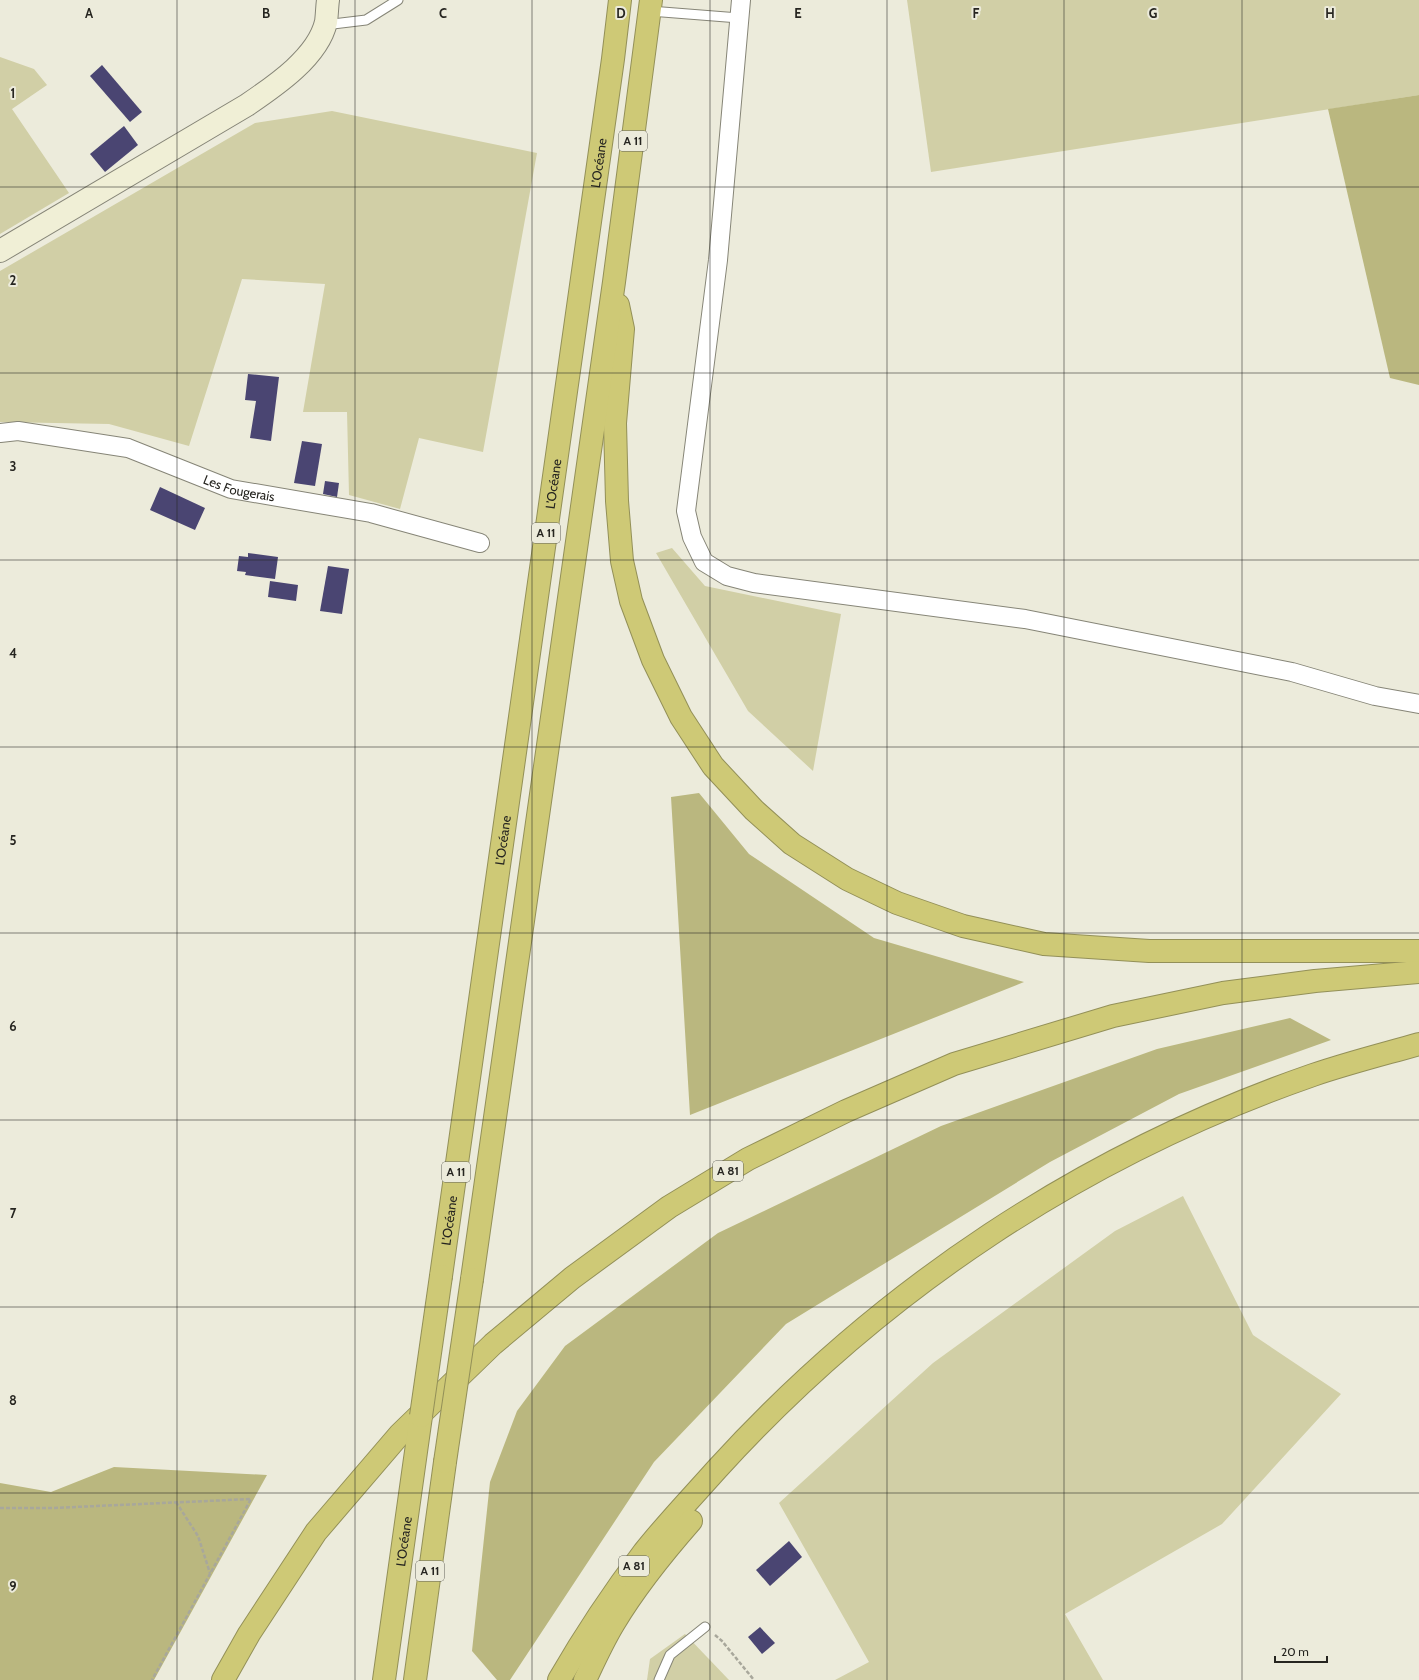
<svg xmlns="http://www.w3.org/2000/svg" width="1419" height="1680" font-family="Cabin,sans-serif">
<rect width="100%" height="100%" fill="#ecebdb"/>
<g fill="#d1cfa6">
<polygon points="907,0 1419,0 1419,95 931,172"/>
<polygon points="0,57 34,69 47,85 12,109 69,193 0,234"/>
<polygon points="332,111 537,153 483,452 419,438 400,509 349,495 347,412 303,412 325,284 242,279 189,446 109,424 0,422 0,271 255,123"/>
<polygon points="672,548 705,586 841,614 813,771 748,711 656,553"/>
<polygon points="1183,1196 1253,1335 1341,1394 1222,1524 1065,1614 1103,1680 835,1680 869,1662 779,1503 933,1363 1115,1231"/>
<polygon points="685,1634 729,1680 647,1680 650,1659"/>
</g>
<g fill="#bab77f">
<polygon points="1419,95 1419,385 1390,378 1328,109"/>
<polygon points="699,793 749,854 874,938 1024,982 690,1115 671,797"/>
<polygon points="1290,1018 1331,1040 1179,1094 1050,1162 786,1324 654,1462 510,1680 497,1680 472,1651 490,1482 517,1411 565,1346 718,1233 941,1126 1157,1049"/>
<polygon points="114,1467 267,1475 154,1680 0,1680 0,1483 51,1492"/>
</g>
<g fill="#4a4572">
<polygon points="102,65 142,112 130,122 90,76"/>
<polygon points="124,126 138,145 105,172 90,154"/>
<polygon points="248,374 279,377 271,441 250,438 256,401 245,400"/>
<polygon points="302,441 322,444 315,486 294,483"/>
<polygon points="325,481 339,483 337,497 323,494"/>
<polygon points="160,487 205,508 195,530 150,510"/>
<polygon points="248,553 278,557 275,579 245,575 246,572 237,571 239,556 248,557"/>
<polygon points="328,566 349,569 342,614 320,611"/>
<polygon points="270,581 298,585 296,601 268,597"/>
<polygon points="789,1541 802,1557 770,1586 756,1570"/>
<polygon points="760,1627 775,1643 762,1654 748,1637"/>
</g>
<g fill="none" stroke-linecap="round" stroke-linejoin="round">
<defs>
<g id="lane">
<polyline points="650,11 739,18"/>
<polyline points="326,23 333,24 366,20 398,0"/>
<polyline points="659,1680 670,1655 705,1627"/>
</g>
<g id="street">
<polyline points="741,0 718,260 686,511 692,537 704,562 727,576 754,583 1025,619 1292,672 1375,696 1419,704"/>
<path id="s1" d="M 0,433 L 18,431 L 128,448 L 231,489 L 371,513 L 480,543"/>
</g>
<path id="secondary" d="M 0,251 L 247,105 C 275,86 318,57 326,22 C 327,15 327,7 328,0"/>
<g id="highway">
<polyline points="618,305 623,329 615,423 617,501 622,561 631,601 653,660 681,717 713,766 754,810 792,844 847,879 897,903 963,926 1044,944 1149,951 1419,951"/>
<path id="s2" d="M 441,1276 L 613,59 L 620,0"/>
<polyline points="472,1279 614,282 651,0"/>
<polyline points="223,1680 249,1634 316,1532 400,1434 493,1344 572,1278 669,1207 748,1159 846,1111 954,1064 1113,1016 1223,993 1315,981 1419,972"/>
<path id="s3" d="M 384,1680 L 421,1416"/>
<polyline points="415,1680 445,1462"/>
<path d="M 559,1680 C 585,1635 613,1593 644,1552 C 667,1523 693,1496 717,1469 C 881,1289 1083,1155 1313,1075 C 1348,1063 1384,1054 1419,1044"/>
<path d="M 585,1680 C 594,1661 603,1641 614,1623 C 636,1586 663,1553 691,1521"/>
</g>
</defs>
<use href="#lane" stroke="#868577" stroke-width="11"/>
<use href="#street" stroke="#868577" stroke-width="20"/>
<use href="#secondary" stroke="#868577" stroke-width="24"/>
<use href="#highway" stroke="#939058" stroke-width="24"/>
<g stroke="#a8a79b" stroke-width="2.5" stroke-dasharray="4 2" stroke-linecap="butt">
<polyline points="176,1502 198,1536 210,1573"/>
<polyline points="0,1508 53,1508 251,1499 152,1680"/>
<polyline points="715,1635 722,1641 754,1680"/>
</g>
<use href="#lane" stroke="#fff" stroke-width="9"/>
<use href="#street" stroke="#fff" stroke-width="18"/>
<use href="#secondary" stroke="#f0efd6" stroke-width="22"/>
<use href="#highway" stroke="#cec976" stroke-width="22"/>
<defs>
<g id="highway-bridge">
<polyline points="421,1416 441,1276"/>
<polyline points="445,1462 472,1279"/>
</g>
</defs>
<use href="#highway-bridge" stroke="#939058" stroke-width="24" stroke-linecap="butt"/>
<use href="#highway-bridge" stroke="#cec976" stroke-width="22"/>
</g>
<path fill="none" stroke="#262520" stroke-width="1" stroke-opacity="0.55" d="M 177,0 L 177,1680M 355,0 L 355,1680M 532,0 L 532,1680M 710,0 L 710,1680M 887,0 L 887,1680M 1064,0 L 1064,1680M 1242,0 L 1242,1680M 0,187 L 1419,187M 0,373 L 1419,373M 0,560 L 1419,560M 0,747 L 1419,747M 0,933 L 1419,933M 0,1120 L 1419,1120M 0,1307 L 1419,1307M 0,1493 L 1419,1493"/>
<g text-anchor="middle" stroke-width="4" stroke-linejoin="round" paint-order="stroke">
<g fill="#ecebdb" stroke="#616058" stroke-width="1">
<rect x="619" y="131" width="28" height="20" rx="3"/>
<rect x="532" y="523" width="28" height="20" rx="3"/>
<rect x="713" y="1161" width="30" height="20" rx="3"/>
<rect x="442" y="1162" width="28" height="20" rx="3"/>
<rect x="619" y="1556" width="30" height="20" rx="3"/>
<rect x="416" y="1561" width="28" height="20" rx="3"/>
</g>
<g font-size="12" font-weight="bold" fill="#262520">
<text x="633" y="145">A 11</text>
<text x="546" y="537">A 11</text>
<text x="728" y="1175">A 81</text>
<text x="456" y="1176">A 11</text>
<text x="634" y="1570">A 81</text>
<text x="430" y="1575">A 11</text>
</g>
<g font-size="13" fill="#262520" stroke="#ecebdb">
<text dy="5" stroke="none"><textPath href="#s2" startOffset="1124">L’Océane</textPath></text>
<text dy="5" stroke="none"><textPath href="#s2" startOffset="800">L’Océane</textPath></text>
<text dy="5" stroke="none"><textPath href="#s1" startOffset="248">Les Fougerais</textPath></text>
<text dy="5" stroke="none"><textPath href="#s2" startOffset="440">L’Océane</textPath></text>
<text dy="5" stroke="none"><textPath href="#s2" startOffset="56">L’Océane</textPath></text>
<text dy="5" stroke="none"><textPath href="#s3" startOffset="140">L’Océane</textPath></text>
</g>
</g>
<g font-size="13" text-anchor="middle" font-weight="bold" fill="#262520" stroke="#ecebdb" stroke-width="4" stroke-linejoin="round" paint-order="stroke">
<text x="89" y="18">A</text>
<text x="266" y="18">B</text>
<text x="443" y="18">C</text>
<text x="621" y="18">D</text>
<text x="798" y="18">E</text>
<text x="976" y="18">F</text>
<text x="1153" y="18">G</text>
<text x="1330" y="18">H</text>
<text x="13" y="98">1</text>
<text x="13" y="285">2</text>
<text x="13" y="471">3</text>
<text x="13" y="658">4</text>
<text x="13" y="845">5</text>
<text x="13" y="1031">6</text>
<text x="13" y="1218">7</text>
<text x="13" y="1405">8</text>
<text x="13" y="1591">9</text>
</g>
<path d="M1275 1656v6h52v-6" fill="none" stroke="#262520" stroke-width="2"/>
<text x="1281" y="1656" font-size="12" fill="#262520" stroke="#ecebdb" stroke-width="3" paint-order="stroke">20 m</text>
</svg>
